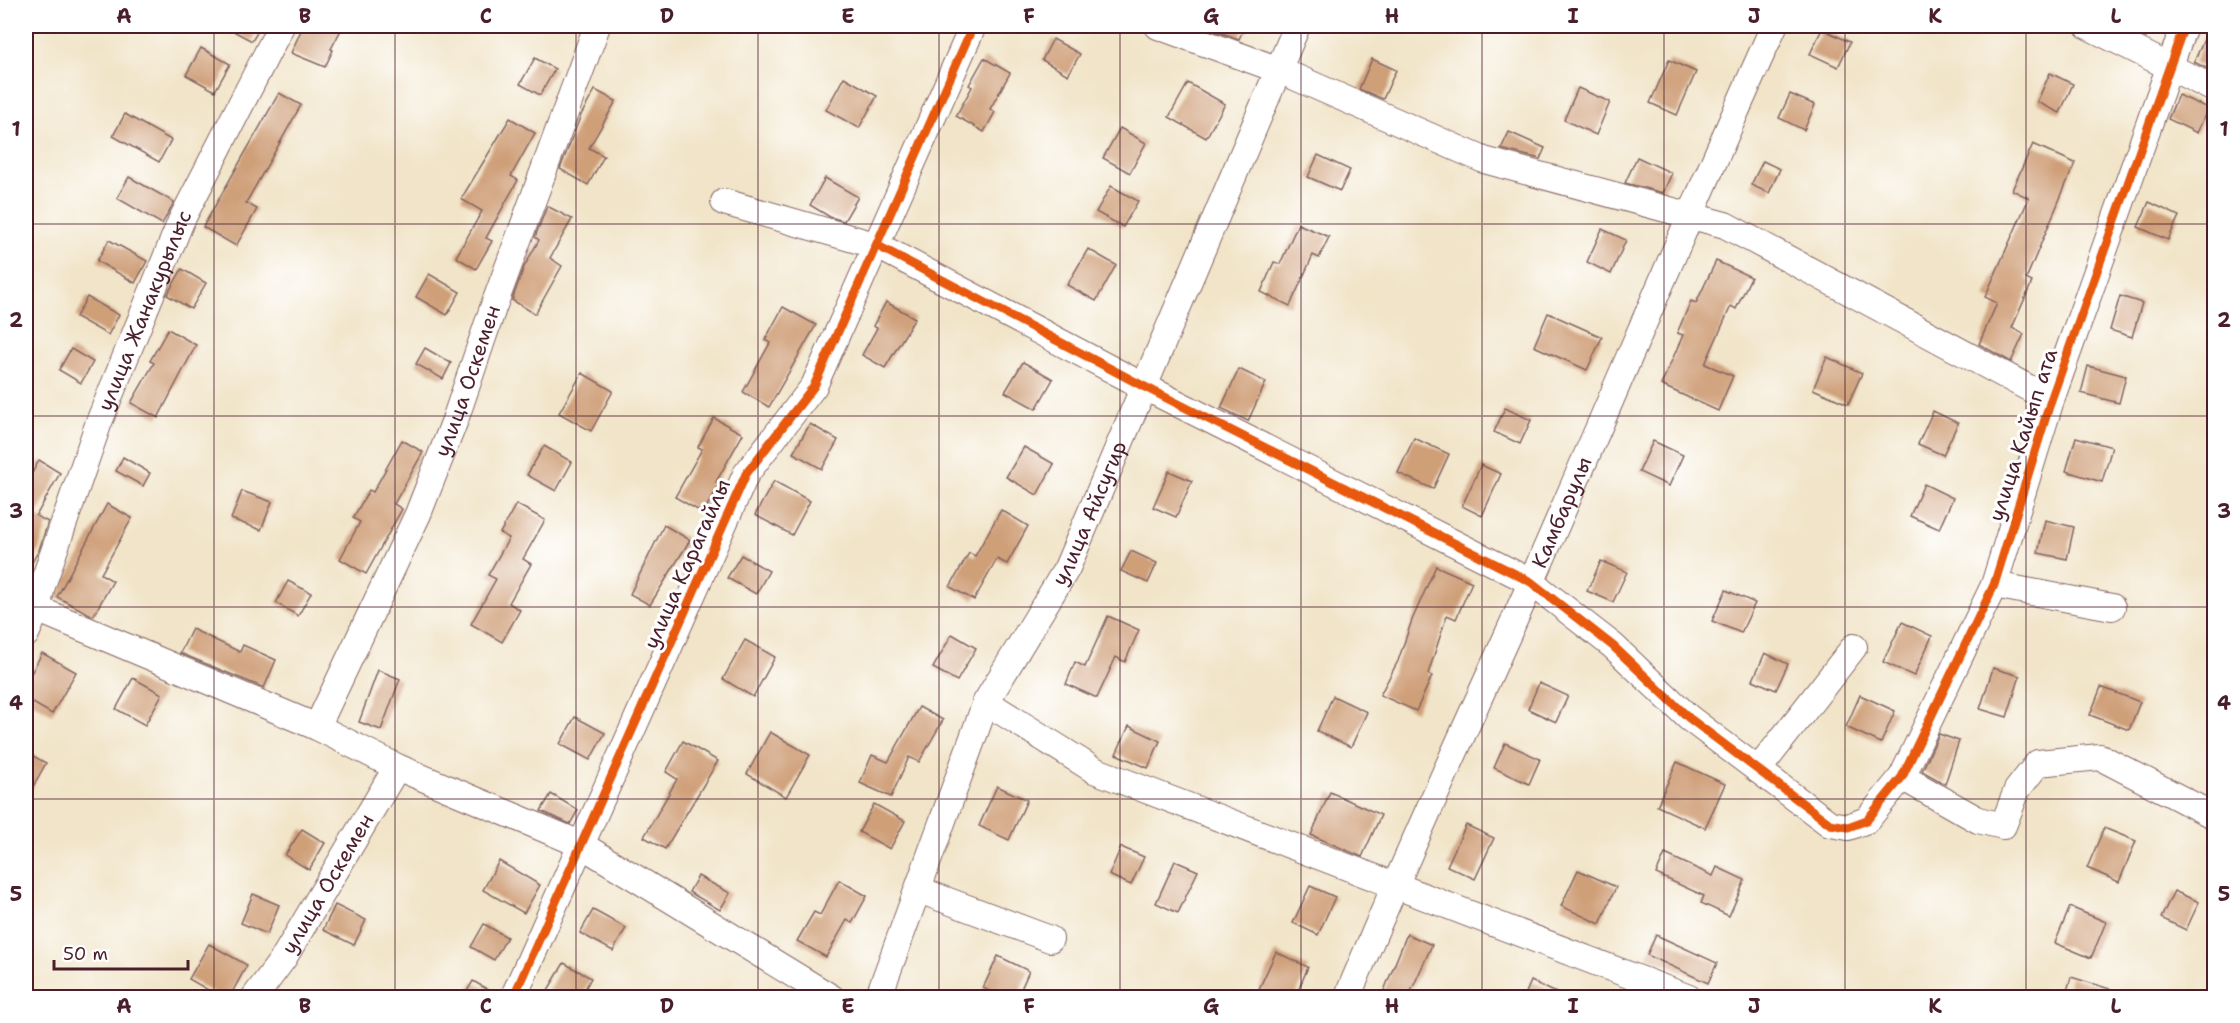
<svg xmlns="http://www.w3.org/2000/svg" width="2240" height="1023" font-family="'Shantell Sans',sans-serif">
<rect width="100%" height="100%" fill="#fff"/>
<filter id="ink" filterUnits="userSpaceOnUse"><feTurbulence type="fractalNoise" baseFrequency=".0167" numOctaves="2"/><feDisplacementMap in="SourceGraphic" scale="12" xChannelSelector="R" yChannelSelector="G"/><feConvolveMatrix kernelMatrix="1 2 1 2 8 2 1 2 1" color-interpolation-filters="sRGB"/></filter>
<filter id="wash" filterUnits="userSpaceOnUse"><feTurbulence type="fractalNoise" baseFrequency=".008" numOctaves="4" result="noise"/><feDisplacementMap in="SourceGraphic" scale="24" xChannelSelector="R" yChannelSelector="G"/><feGaussianBlur stdDeviation="1.35" result="paint"/><feColorMatrix in="noise" values="0 0 0 0 0 0 0 0 0 0 0 0 0 0 0 0 0 1.4 0 .05"/><feComposite in="paint" operator="in"/></filter>
<g filter="url(#wash)">
<rect width="100%" height="100%" fill="#f1e4c8"/>
<g id="blocks">
<g fill="#cf9f78">
<polygon points="224,26 261,26 252,41"/>
<polygon points="303,26 343,26 331,49 333,50 325,67 291,53"/>
<polygon points="1201,26 1245,26 1239,39"/>
<polygon points="2121,26 2151,26 2146,38"/>
<polygon points="2210,26 2214,26 2214,72 2194,62"/>
<polygon points="1822,29 1850,42 1838,67 1810,54"/>
<polygon points="1053,39 1080,54 1068,75 1042,60"/>
<polygon points="201,48 230,64 215,91 186,75"/>
<polygon points="535,58 555,69 540,95 520,84"/>
<polygon points="984,58 1010,73 990,109 995,112 984,132 956,116 972,87 969,85"/>
<polygon points="1372,59 1396,70 1383,99 1359,89"/>
<polygon points="1669,60 1696,72 1677,115 1650,103"/>
<polygon points="2050,73 2073,84 2060,113 2037,102"/>
<polygon points="844,77 877,96 859,128 826,110"/>
<polygon points="1188,83 1225,104 1206,138 1169,117"/>
<polygon points="1578,88 1610,102 1596,135 1564,120"/>
<polygon points="595,90 616,101 589,148 604,156 588,185 560,169 581,115"/>
<polygon points="279,93 301,105 246,203 257,209 236,246 203,227"/>
<polygon points="1790,94 1815,105 1804,130 1779,118"/>
<polygon points="2178,95 2208,108 2197,133 2168,119"/>
<polygon points="125,114 171,140 159,162 113,136"/>
<polygon points="510,118 535,133 511,176 518,180 486,238 492,241 476,269 456,257 482,211 461,199"/>
<polygon points="1120,128 1146,143 1130,173 1103,158"/>
<polygon points="1509,132 1545,148 1540,159 1501,149"/>
<polygon points="2033,144 2075,163 2026,279 2032,282 2012,328 2024,334 2011,362 1979,344 1997,303 1985,297 2029,198 2012,190"/>
<polygon points="1318,155 1350,170 1340,191 1308,177"/>
<polygon points="1637,157 1672,173 1663,193 1625,183"/>
<polygon points="1763,161 1780,169 1769,193 1751,185"/>
<polygon points="129,177 174,202 162,224 117,198"/>
<polygon points="825,178 858,197 844,221 830,217 810,205"/>
<polygon points="1111,186 1138,201 1123,227 1096,212"/>
<polygon points="2149,202 2179,216 2168,240 2138,227"/>
<polygon points="547,206 572,219 550,258 562,266 535,314 512,300 524,267 539,240 535,237"/>
<polygon points="1298,224 1329,237 1319,258 1313,255 1290,306 1261,292 1274,262 1280,264"/>
<polygon points="1602,229 1626,240 1611,274 1587,262"/>
<polygon points="109,240 147,261 135,283 97,261"/>
<polygon points="1088,249 1116,265 1096,301 1067,285"/>
<polygon points="1716,261 1751,277 1736,309 1731,306 1705,364 1733,376 1718,411 1661,385 1683,335 1677,333 1691,301 1696,303"/>
<polygon points="182,269 206,283 191,309 167,295"/>
<polygon points="429,274 460,292 447,315 416,297"/>
<polygon points="2120,296 2142,303 2132,337 2110,330"/>
<polygon points="87,297 119,315 108,335 76,317"/>
<polygon points="886,302 915,318 885,368 862,355 877,328 873,326"/>
<polygon points="783,307 816,325 769,407 743,392 770,343 765,340"/>
<polygon points="1548,313 1602,337 1587,370 1534,346"/>
<polygon points="168,329 196,345 158,418 131,403 154,363 150,361"/>
<polygon points="425,348 451,363 443,379 416,364"/>
<polygon points="71,349 93,362 81,383 59,370"/>
<polygon points="1827,357 1862,373 1848,404 1813,389"/>
<polygon points="1023,362 1053,379 1036,409 1005,392"/>
<polygon points="2088,366 2126,376 2119,403 2081,393"/>
<polygon points="1239,369 1266,382 1248,421 1221,408"/>
<polygon points="582,373 613,391 591,431 559,413"/>
<polygon points="1505,408 1531,420 1520,444 1494,432"/>
<polygon points="1933,411 1958,423 1943,455 1918,444"/>
<polygon points="714,418 743,434 716,482 720,484 703,513 675,497 702,449 698,447"/>
<polygon points="810,424 838,440 822,469 793,453"/>
<polygon points="2076,437 2112,447 2102,482 2066,471"/>
<polygon points="1414,438 1449,454 1433,489 1398,473"/>
<polygon points="402,440 423,452 394,504 402,509 366,574 340,559 360,522 353,518 369,490 373,492"/>
<polygon points="1653,441 1683,455 1669,486 1639,472"/>
<polygon points="544,446 572,462 556,491 527,475"/>
<polygon points="1024,447 1054,464 1037,495 1006,477"/>
<polygon points="123,457 150,473 143,486 116,471"/>
<polygon points="39,460 60,473 36,516 48,522 39,550 26,573 26,485"/>
<polygon points="1481,465 1501,474 1482,516 1462,506"/>
<polygon points="1169,471 1192,481 1176,517 1153,507"/>
<polygon points="774,481 810,501 792,535 755,515"/>
<polygon points="1924,484 1953,498 1939,529 1910,516"/>
<polygon points="242,491 272,502 261,530 231,519"/>
<polygon points="107,504 132,518 101,574 113,581 93,616 57,597"/>
<polygon points="516,504 545,520 523,559 531,564 509,603 520,610 502,642 471,624 496,579 488,575 509,538 500,533"/>
<polygon points="1001,510 1028,526 1007,564 997,559 974,600 950,587 969,553 975,556"/>
<polygon points="2045,520 2074,527 2067,559 2038,553"/>
<polygon points="664,525 690,540 650,605 630,594"/>
<polygon points="1131,551 1157,563 1148,583 1121,571"/>
<polygon points="741,555 769,571 756,594 727,578"/>
<polygon points="1601,561 1627,572 1613,602 1587,591"/>
<polygon points="1436,566 1472,582 1456,619 1447,615 1428,674 1432,676 1416,711 1380,695 1398,661 1412,620"/>
<polygon points="288,581 311,593 298,616 276,603"/>
<polygon points="1726,590 1755,603 1741,633 1712,621"/>
<polygon points="1108,616 1139,630 1125,662 1116,657 1097,698 1066,684 1075,662 1085,667"/>
<polygon points="1902,622 1932,636 1914,676 1883,662"/>
<polygon points="192,629 240,652 243,645 276,660 264,688 180,653"/>
<polygon points="952,634 976,648 957,681 933,668"/>
<polygon points="745,640 775,657 753,697 723,679"/>
<polygon points="42,653 76,672 52,714 26,699 26,683"/>
<polygon points="1765,653 1788,664 1776,690 1753,680"/>
<polygon points="1993,668 2020,676 2007,717 1980,709"/>
<polygon points="378,670 400,679 381,730 359,722"/>
<polygon points="133,678 162,694 145,725 116,709"/>
<polygon points="1539,683 1568,696 1556,722 1528,709"/>
<polygon points="2101,687 2140,702 2129,730 2090,715"/>
<polygon points="1860,695 1895,711 1881,743 1846,727"/>
<polygon points="1333,696 1367,712 1351,747 1317,731"/>
<polygon points="919,707 943,720 919,762 909,757 891,797 860,783 872,755 888,762"/>
<polygon points="575,717 605,733 590,760 560,744"/>
<polygon points="1129,726 1160,741 1148,768 1116,754"/>
<polygon points="770,732 810,755 786,797 747,774"/>
<polygon points="1939,734 1959,741 1945,784 1922,771"/>
<polygon points="683,741 718,761 665,849 644,837 677,779 666,772"/>
<polygon points="1505,743 1540,759 1529,784 1494,768"/>
<polygon points="26,752 46,763 26,799"/>
<polygon points="1677,762 1725,784 1705,828 1657,806"/>
<polygon points="997,786 1027,800 1009,840 979,826"/>
<polygon points="1330,792 1381,815 1362,857 1311,835"/>
<polygon points="551,794 578,810 570,824 541,811"/>
<polygon points="874,804 905,821 890,849 859,832"/>
<polygon points="1466,825 1494,838 1475,879 1447,866"/>
<polygon points="2104,828 2136,841 2119,882 2087,868"/>
<polygon points="302,829 325,843 309,870 285,855"/>
<polygon points="1121,847 1144,857 1131,885 1109,875"/>
<polygon points="1665,854 1713,876 1717,867 1745,880 1729,916 1701,903 1704,896 1656,874"/>
<polygon points="499,861 540,885 524,913 483,890"/>
<polygon points="1175,861 1198,871 1178,913 1156,903"/>
<polygon points="1578,870 1616,887 1600,924 1561,906"/>
<polygon points="698,876 730,893 720,910 689,892"/>
<polygon points="839,880 867,896 852,923 847,920 826,957 797,941 814,912 820,915"/>
<polygon points="1310,886 1335,897 1318,935 1293,923"/>
<polygon points="2174,891 2199,902 2186,930 2161,918"/>
<polygon points="253,894 279,905 267,934 241,923"/>
<polygon points="335,905 366,920 354,945 323,930"/>
<polygon points="2070,907 2106,922 2091,958 2055,943"/>
<polygon points="593,910 626,928 613,951 580,933"/>
<polygon points="484,924 507,937 494,960 471,947"/>
<polygon points="1407,934 1432,945 1408,998 1381,998"/>
<polygon points="1656,935 1717,963 1708,983 1647,955"/>
<polygon points="209,944 247,965 229,998 222,998 189,979"/>
<polygon points="1276,952 1308,967 1295,998 1278,998 1259,989"/>
<polygon points="998,956 1029,971 1017,998 1004,998 983,988"/>
<polygon points="564,963 591,978 580,998 561,998 548,990"/>
<polygon points="2071,977 2126,994 2126,998 2065,998"/>
<polygon points="473,981 499,996 498,998 463,998"/>
<polygon points="1531,981 1567,998 1524,998"/>
</g>
</g>
</g>
<g filter="url(#ink)">
<use href="#blocks" fill-opacity="0" stroke="#846462" stroke-width="1.5"/>
<g fill="none" stroke-linecap="round" stroke-linejoin="round">
<defs>
<g id="minor">
<polyline points="1158,26 1279,70 1484,160 1725,225 2051,400"/>
<polyline points="2088,26 2214,89"/>
<polyline points="724,202 878,246 1143,386 1531,582 1613,646 1689,718 1830,824 1848,827 1867,820 1902,777 1994,585 2051,400 2184,26"/>
<polyline points="1994,585 2112,607"/>
<polyline points="37,609 317,727 397,767 580,844 832,998"/>
<path id="s1" d="M 26,634 L 37,609 L 42,586 L 99,422 L 181,221 L 281,26"/>
<polyline points="986,702 1094,770 1689,998"/>
<path id="s2" d="M 317,727 L 418,514 L 455,420 L 493,308 L 597,26"/>
<polyline points="1758,770 1854,647"/>
<polyline points="1902,777 1978,820 2003,826 2017,790 2038,763 2100,757 2214,816"/>
<polyline points="919,890 1050,939"/>
<path id="s3" d="M 254,998 L 283,959 L 397,767"/>
<polyline points="513,998 746,474 814,386 973,26"/>
<path id="s4" d="M 878,998 L 986,702 L 1067,568 L 1297,26"/>
<path id="s5" d="M 1347,998 C 1405,858 1469,721 1531,583 C 1613,397 1691,210 1774,26"/>
</g>
</defs>
<use href="#minor" stroke="#846462" stroke-width="28"/>
<use href="#minor" stroke="#fff" stroke-width="26"/>
<defs>
<g id="cycleway">
<polyline points="878,246 1143,386 1531,582 1613,646 1689,718 1830,824 1848,827 1867,820 1902,777 1994,585 2051,400 2184,26"/>
<polyline points="513,998 746,474 814,386 973,26"/>
</g>
</defs>
<use href="#cycleway" stroke="#fff" stroke-width="13"/>
<use href="#cycleway" stroke="#e8590c" stroke-width="9"/>
</g>
</g>
<path fill="none" stroke="#4a1f2b" stroke-width="1.5" stroke-opacity="0.55" d="M 214,26 L 214,998M 395,26 L 395,998M 576,26 L 576,998M 758,26 L 758,998M 939,26 L 939,998M 1120,26 L 1120,998M 1301,26 L 1301,998M 1482,26 L 1482,998M 1664,26 L 1664,998M 1845,26 L 1845,998M 2026,26 L 2026,998M 26,224 L 2214,224M 26,416 L 2214,416M 26,607 L 2214,607M 26,799 L 2214,799"/>
<g text-anchor="middle" stroke-width="6" stroke-linejoin="round" paint-order="stroke">
<g font-size="21" fill="#4a1f2b" stroke="#fff">
<text dy="7" stroke="none"><textPath href="#s1" startOffset="345">улица Жанакурылыс</textPath></text>
<text dy="7" stroke="none"><textPath href="#s2" startOffset="378">улица Оскемен</textPath></text>
<text transform="translate(2023 435) rotate(-72)" y="7">улица Кайып ата</text>
<text dy="7" stroke="none"><textPath href="#s5" startOffset="531">Камбарулы</textPath></text>
<text dy="7" stroke="none"><textPath href="#s4" startOffset="531">улица Айсугир</textPath></text>
<text transform="translate(687 564) rotate(-66)" y="7">улица Карагайлы</text>
<text dy="7" stroke="none"><textPath href="#s3" startOffset="136">улица Оскемен</textPath></text>
</g>
</g>
<rect width="2240" height="1023" fill="none" stroke="#fff" stroke-width="66"/>
<path d="M54 960v9h134v-9" fill="none" stroke="#4a1f2b" stroke-width="3"/>
<text x="63" y="960" font-size="18" fill="#4a1f2b" stroke="#ffffff" stroke-width="4.5" paint-order="stroke">50 m</text>
<rect x="33" y="33" width="2174" height="957" fill="none" stroke="#4a1f2b" stroke-width="2"/>
<g font-size="20" text-anchor="middle" font-weight="bold" fill="#4a1f2b">
<text x="124" y="23">A</text>
<text x="305" y="23">B</text>
<text x="486" y="23">C</text>
<text x="667" y="23">D</text>
<text x="848" y="23">E</text>
<text x="1029" y="23">F</text>
<text x="1211" y="23">G</text>
<text x="1392" y="23">H</text>
<text x="1573" y="23">I</text>
<text x="1754" y="23">J</text>
<text x="1935" y="23">K</text>
<text x="2116" y="23">L</text>
<text x="16" y="136">1</text>
<text x="2224" y="136">1</text>
<text x="16" y="327">2</text>
<text x="2224" y="327">2</text>
<text x="16" y="518">3</text>
<text x="2224" y="518">3</text>
<text x="16" y="710">4</text>
<text x="2224" y="710">4</text>
<text x="16" y="901">5</text>
<text x="2224" y="901">5</text>
<text x="124" y="1013">A</text>
<text x="305" y="1013">B</text>
<text x="486" y="1013">C</text>
<text x="667" y="1013">D</text>
<text x="848" y="1013">E</text>
<text x="1029" y="1013">F</text>
<text x="1211" y="1013">G</text>
<text x="1392" y="1013">H</text>
<text x="1573" y="1013">I</text>
<text x="1754" y="1013">J</text>
<text x="1935" y="1013">K</text>
<text x="2116" y="1013">L</text>
</g>
</svg>
